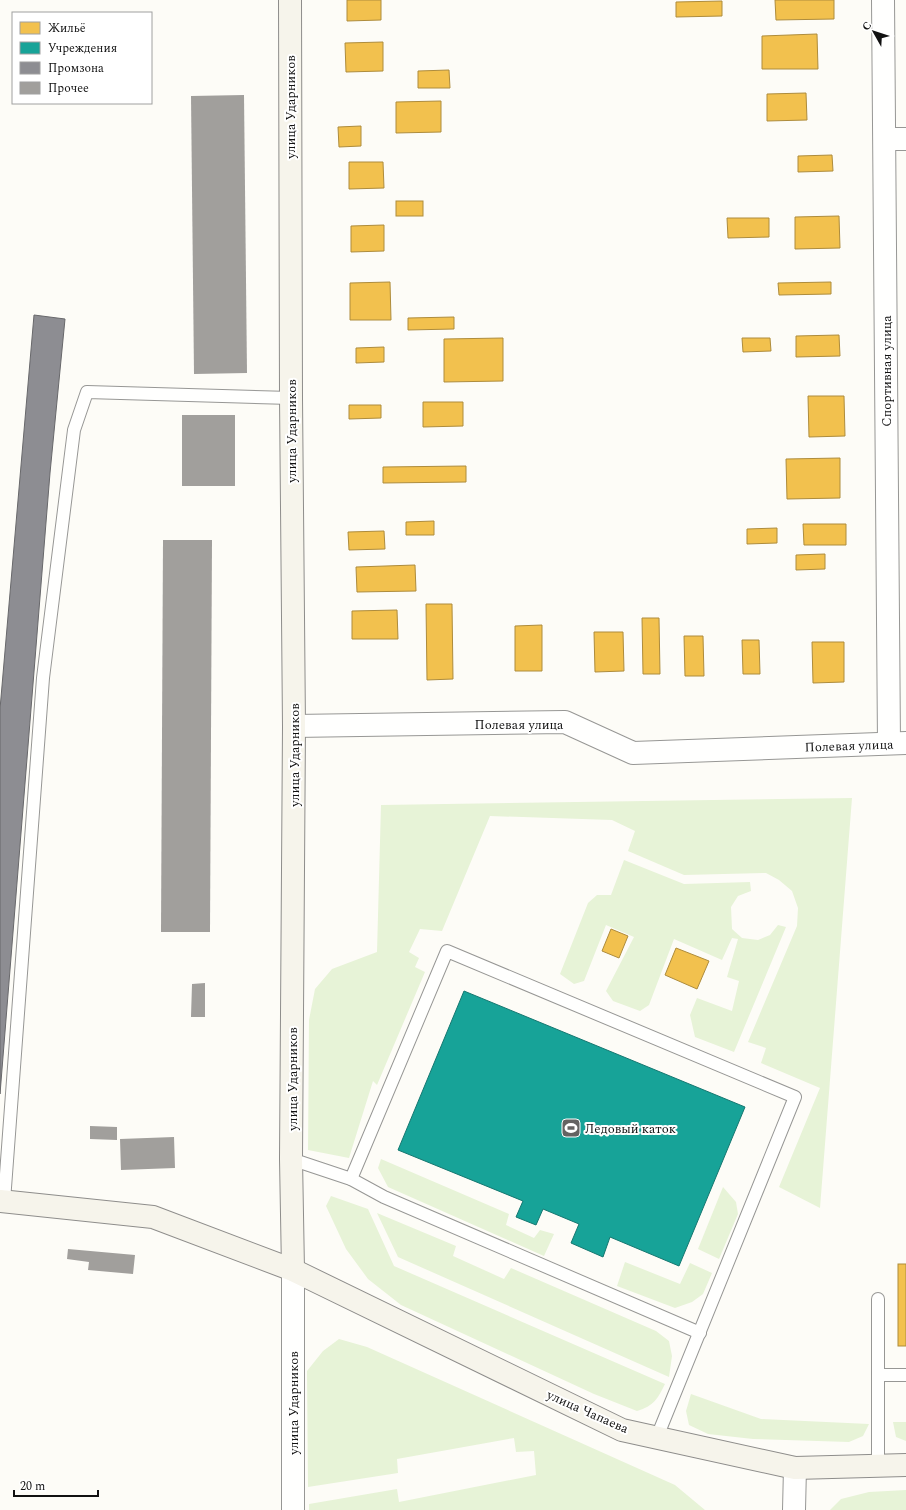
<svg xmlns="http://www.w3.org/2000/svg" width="906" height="1510" font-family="Spectral,serif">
<rect width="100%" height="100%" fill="#fdfcf7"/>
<g fill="#e7f3d7">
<polygon points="852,798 820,1208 779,1187 820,1088 761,1063 766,1048 748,1042 797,926 798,908 792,891 779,880 766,873 684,875 628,851 635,831 612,820 490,816 442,931 420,929 409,952 419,958 415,967 425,972 377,1085 373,1081 349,1158 308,1150 309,1020 315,989 332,969 377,952 381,805"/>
<polygon points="624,860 684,884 750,882 751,891 738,896 731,907 732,929 742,938 758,940 770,935 778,925 786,927 734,1052 695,1037 690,1015 697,998 732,1011 739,981 727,977 738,939 732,938 722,960 674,939 649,1005 640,1011 613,1001 606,991 634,937 606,925 584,981 574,984 560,974 588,903 597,895 611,895"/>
<polygon points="381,1159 509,1214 506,1225 534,1238 540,1230 554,1234 544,1256 388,1187 378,1168"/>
<polygon points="723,1187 736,1202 738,1214 719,1259 698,1249"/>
<path d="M 331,1196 L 368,1209 L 394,1266 L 665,1384 C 658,1398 654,1406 637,1411 L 594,1394 L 401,1305 L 368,1279 L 346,1249 L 326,1206 Z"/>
<polygon points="377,1213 456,1246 453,1256 504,1279 511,1268 656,1331 669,1341 672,1356 669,1377 398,1257"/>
<polygon points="625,1262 680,1284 690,1263 712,1273 703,1294 692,1302 675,1308 617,1286"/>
<polygon points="339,1339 367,1347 675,1485 705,1510 309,1510 309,1504 397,1489 399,1502 536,1475 534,1451 516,1452 514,1438 397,1459 398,1473 308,1487 307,1371 323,1351"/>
<polygon points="691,1394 761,1419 869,1424 863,1436 849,1442 753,1439 708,1434 689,1425 686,1411"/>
<polygon points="893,1422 906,1422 906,1441 896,1437"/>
<polygon points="906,1490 906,1510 830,1510 841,1499 869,1492"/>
</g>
<g fill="#f2c14e" stroke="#ae8c3c">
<polygon points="347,0 381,0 381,20 347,21"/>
<polygon points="775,0 834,0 834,19 776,20"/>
<polygon points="722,1 722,16 676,17 676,2"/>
<polygon points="817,34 818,69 762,69 762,36"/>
<polygon points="383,42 383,71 346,72 345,43"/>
<polygon points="449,70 450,88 418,88 418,71"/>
<polygon points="806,93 807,120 767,121 767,94"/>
<polygon points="441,101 441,132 396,133 396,102"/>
<polygon points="361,126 361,146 339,147 338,127"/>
<polygon points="832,155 833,171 798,172 798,156"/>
<polygon points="349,162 383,162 384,188 349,189"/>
<rect x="396" y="201" width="27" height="15"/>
<polygon points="839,216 840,248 795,249 795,217"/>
<polygon points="727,218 769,218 769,237 728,238"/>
<polygon points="384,225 384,251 351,252 351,226"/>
<polygon points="390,282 391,320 350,320 350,283"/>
<polygon points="831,282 831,294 779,295 778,283"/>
<polygon points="454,317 454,329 408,330 408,318"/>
<polygon points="839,335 840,356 796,357 796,336"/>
<polygon points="503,338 503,381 444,382 444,339"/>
<polygon points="742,338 770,338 771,351 743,352"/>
<polygon points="384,347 384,362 356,363 356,348"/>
<polygon points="808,396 844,396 845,436 809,437"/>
<polygon points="423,402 463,402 463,426 423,427"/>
<polygon points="349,405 381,405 381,418 349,419"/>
<polygon points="840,458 840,498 787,499 786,459"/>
<polygon points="466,466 466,482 383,483 383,467"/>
<polygon points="434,521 434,535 406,535 406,522"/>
<polygon points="803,524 846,524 846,545 804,545"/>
<polygon points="777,528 777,543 747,544 747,529"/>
<polygon points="384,531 385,549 349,550 348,532"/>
<polygon points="825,554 825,569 796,570 796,555"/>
<polygon points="415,565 416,591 357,592 356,567"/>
<polygon points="426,604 452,604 453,679 427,680"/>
<polygon points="397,610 398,639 352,639 352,611"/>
<polygon points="642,618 659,618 660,674 643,674"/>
<polygon points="542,625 542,671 515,671 515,626"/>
<polygon points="594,632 623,632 624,671 595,672"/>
<polygon points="684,636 703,636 704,676 685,676"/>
<polygon points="742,640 759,640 760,674 743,674"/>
<polygon points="812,642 844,642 844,682 813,683"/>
<polygon points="611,929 628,936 619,958 602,951"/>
<polygon points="676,948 709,961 697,989 665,975"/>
<rect x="898" y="1264" width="8" height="82"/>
</g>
<polygon fill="#17a398" stroke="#157770" points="464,991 745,1107 679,1266 610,1237 603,1257 571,1243 579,1224 543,1209 536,1225 516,1217 523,1201 398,1150"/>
<polygon fill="#8d8d92" stroke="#68686b" points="34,315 65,319 50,473 0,1094 0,709"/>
<g fill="#a19f9c">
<polygon points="244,95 247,373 194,374 191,96"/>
<rect x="182" y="415" width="53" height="71"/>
<polygon points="163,540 212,540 210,932 161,932"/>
<polygon points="205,983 205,1017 191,1017 192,984"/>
<polygon points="90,1126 117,1127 117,1140 90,1139"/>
<polygon points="174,1137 175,1168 121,1170 120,1139"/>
<polygon points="68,1249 135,1255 133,1274 88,1270 89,1262 67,1259"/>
</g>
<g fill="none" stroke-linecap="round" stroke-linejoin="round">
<defs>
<g id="lane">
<polyline points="291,1159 351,1179 384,1197 700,1333"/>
<polyline points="351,1179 447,951 795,1097 657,1437"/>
<polyline points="4,1201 43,678 74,430 87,392 291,398"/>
<polyline points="878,1299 878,1375"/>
<polyline points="878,1466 878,1375 906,1375"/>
</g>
<g id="street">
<polyline points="883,0 889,743"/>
<polyline points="885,139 906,139"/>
<polyline points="294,726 565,722 633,753 906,743"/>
<polyline points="293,1270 293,1510"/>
<polyline points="794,1510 795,1468"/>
</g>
<g id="secondary">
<polyline points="290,0 291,398 294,726 291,1159 293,1270"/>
<polyline points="0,1201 153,1217 293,1270 622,1430 795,1468 906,1465"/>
</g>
</defs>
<use href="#lane" stroke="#979795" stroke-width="14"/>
<use href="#street" stroke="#979795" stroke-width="24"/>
<use href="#secondary" stroke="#8e8d8b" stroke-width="24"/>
<use href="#lane" stroke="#fffffe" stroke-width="12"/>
<use href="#street" stroke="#fffffe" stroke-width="22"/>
<use href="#secondary" stroke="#f6f4eb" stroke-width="22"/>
</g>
<defs>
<symbol id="stadium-square" viewBox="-11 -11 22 22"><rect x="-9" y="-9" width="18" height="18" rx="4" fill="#646362" stroke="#fff"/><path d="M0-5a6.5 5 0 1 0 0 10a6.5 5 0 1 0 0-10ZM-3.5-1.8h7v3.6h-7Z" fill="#fff"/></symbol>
</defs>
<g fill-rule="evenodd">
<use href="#stadium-square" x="560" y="1117" width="22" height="22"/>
</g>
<g text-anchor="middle" stroke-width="4" stroke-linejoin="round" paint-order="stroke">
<g font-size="13" fill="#111" stroke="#fff">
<text transform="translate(290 107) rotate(-90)" y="5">улица Ударников</text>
<text transform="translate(886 371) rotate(-90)" y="5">Спортивная улица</text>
<text transform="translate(291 431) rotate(-90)" y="5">улица Ударников</text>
<text x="519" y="729">Полевая улица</text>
<text transform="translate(849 745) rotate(-2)" y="5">Полевая улица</text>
<text transform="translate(294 755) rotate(-90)" y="5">улица Ударников</text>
<text transform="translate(292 1079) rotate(-90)" y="5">улица Ударников</text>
<text transform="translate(293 1403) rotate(-90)" y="5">улица Ударников</text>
<text transform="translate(588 1411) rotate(24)" y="5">улица Чапаева</text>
</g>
<g font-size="13" fill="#111" stroke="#fff" text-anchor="start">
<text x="585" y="1133">Ледовый каток</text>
</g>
</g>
<rect x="12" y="12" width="140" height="92" fill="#ffffff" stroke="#a0a0a0"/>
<rect x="20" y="22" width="20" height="12" fill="#f2c14e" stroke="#a0a0a0"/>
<text x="48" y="32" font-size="12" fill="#111111">Жильё</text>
<rect x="20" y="42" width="20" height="12" fill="#17a398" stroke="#a0a0a0"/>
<text x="48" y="52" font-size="12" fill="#111111">Учреждения</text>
<rect x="20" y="62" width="20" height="12" fill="#8d8d92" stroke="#a0a0a0"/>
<text x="48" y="72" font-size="12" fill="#111111">Промзона</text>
<rect x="20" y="82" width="20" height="12" fill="#a19f9c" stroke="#a0a0a0"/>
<text x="48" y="92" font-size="12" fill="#111111">Прочее</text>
<g transform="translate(874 32) rotate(309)" stroke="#ffffff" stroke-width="3" paint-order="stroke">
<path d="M0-3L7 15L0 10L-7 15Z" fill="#111111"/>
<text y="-6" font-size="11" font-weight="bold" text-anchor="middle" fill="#111111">С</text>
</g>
<path d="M14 1490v6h84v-6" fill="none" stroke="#111111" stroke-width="2"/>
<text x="20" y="1490" font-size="12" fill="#111111" stroke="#ffffff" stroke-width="3" paint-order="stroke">20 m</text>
</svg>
